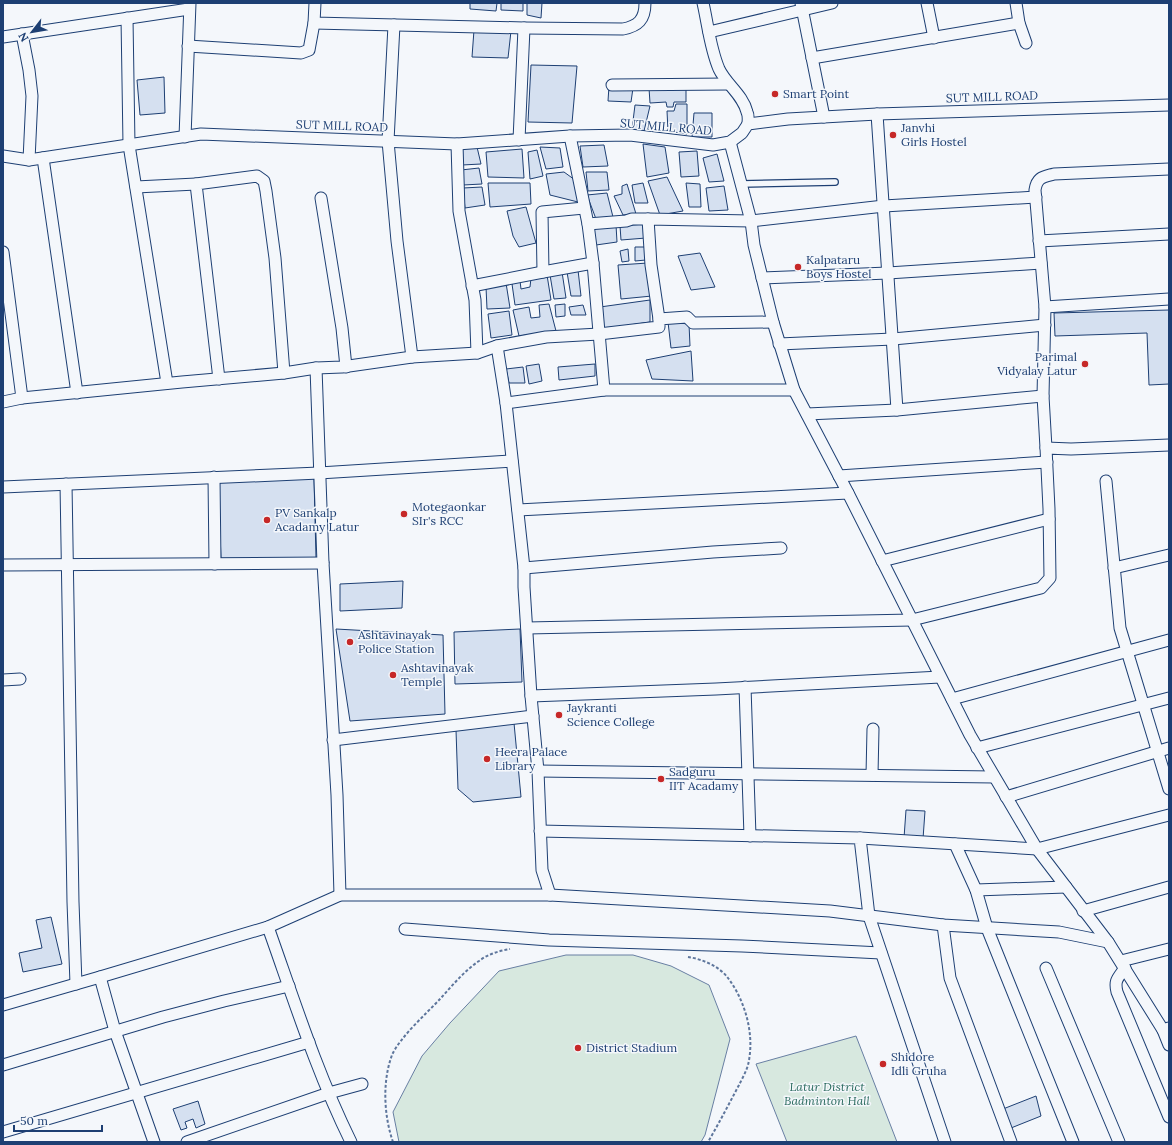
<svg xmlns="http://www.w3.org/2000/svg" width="1172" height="1145" font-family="Lora,serif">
<rect width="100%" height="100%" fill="#f4f7fb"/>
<g fill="#d7e8df" stroke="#687fa3">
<polygon points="566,955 633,955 671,966 709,985 730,1039 705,1135 701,1142 399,1142 393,1112 422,1056 450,1023 499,971"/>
<polygon points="856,1036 897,1142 787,1142 756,1064"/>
</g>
<g fill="#d5e0f0" stroke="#1d3f73">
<polygon points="470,3 497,3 496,11 470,9"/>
<polygon points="501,3 523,3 523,11 501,10"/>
<polygon points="527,3 542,3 541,18 527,15"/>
<polygon points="474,30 511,31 508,58 472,57"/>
<polygon points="531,65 577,66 572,123 528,122"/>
<polygon points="164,77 165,113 140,115 137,80"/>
<polygon points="609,86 633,88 631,102 608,101"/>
<polygon points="686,87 686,102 674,102 673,107 667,107 666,102 650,103 649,88"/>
<polygon points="676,104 687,104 687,134 668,131 667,111 674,111"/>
<polygon points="635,105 650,106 644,131 632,129"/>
<polygon points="694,113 712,113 712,137 692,137"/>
<polygon points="643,144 665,147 669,173 647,177"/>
<polygon points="604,145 608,166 583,167 580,146"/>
<polygon points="477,147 481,164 462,165 460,148"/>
<polygon points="540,147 560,148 563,167 546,169"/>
<polygon points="522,149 524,178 488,177 486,152"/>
<polygon points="537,150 543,176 530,179 528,152"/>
<polygon points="697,151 699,176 681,177 679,152"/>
<polygon points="717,154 724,181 709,182 703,158"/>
<polygon points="479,168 482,184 463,185 461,170"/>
<polygon points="564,172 575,180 578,202 550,195 546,174"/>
<polygon points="586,172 607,172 609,190 588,191"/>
<polygon points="667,177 683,211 660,215 648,181"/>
<polygon points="488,183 530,183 531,204 490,207"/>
<polygon points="643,183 648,203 635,203 632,185"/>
<polygon points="686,183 700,184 701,207 689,207"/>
<polygon points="627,184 636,214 623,215 614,196 622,194 622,186"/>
<polygon points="724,186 728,210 709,211 706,188"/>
<polygon points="482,187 485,205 465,208 463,188"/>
<polygon points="607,193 613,217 596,219 587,195"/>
<polygon points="526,207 536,243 519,247 513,236 507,211"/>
<polygon points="645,224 646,238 621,240 620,226"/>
<polygon points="616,225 617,242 596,245 593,227"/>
<polygon points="635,247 645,247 646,260 635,261"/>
<polygon points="628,249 629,261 622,262 620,251"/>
<polygon points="700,253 715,287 691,290 678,256"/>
<polygon points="648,263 652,296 621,299 618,265"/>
<polygon points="578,270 581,296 571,296 567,272"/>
<polygon points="562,272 566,298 554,299 550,275"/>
<polygon points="547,275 551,300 515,305 512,284 520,281 521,289 530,287 531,278"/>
<polygon points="506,283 510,308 487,309 486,287"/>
<polygon points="650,300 650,322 603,329 600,307"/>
<polygon points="549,304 556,331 519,336 513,310 529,307 531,318 540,317 539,305"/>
<polygon points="565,304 565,316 556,317 555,305"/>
<polygon points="583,305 586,315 571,315 569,307"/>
<polygon points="1169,310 1169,384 1149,385 1147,333 1055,336 1054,313"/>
<polygon points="509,311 512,335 491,338 488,314"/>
<polygon points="668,322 689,324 690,346 671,348"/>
<polygon points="691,351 693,381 652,379 646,360"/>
<polygon points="539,364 542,381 529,384 526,366"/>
<polygon points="595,364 595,376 559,380 558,367"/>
<polygon points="523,367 525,383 509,383 506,369"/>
<polygon points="314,478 316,558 221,559 218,482"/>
<polygon points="403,581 402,608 340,611 340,584"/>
<polygon points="336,629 443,635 445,714 350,721"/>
<polygon points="520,629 522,682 455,684 454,632"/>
<polygon points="514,723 521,797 473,802 458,789 456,730"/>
<polygon points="906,810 925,811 923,839 904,838"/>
<polygon points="51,917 62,964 23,972 19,953 42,948 36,920"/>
<polygon points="1036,1096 1041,1116 1011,1128 1003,1109"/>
<polygon points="198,1101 205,1124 196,1128 193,1119 185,1122 187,1128 181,1130 173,1109"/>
</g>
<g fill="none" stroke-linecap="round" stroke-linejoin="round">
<defs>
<polyline id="service" points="741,184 835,182"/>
<g id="minor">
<path d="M 315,3 L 314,23 L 524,28 L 623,29 C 638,26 645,20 645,3"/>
<path d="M 703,3 C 708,25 710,48 719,69 C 726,84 743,95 747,112 C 749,116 748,121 748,124"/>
<polyline points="801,3 824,117"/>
<polyline points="927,3 934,38"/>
<polyline points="1016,3 1019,23 1026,43"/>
<polyline points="127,18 129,145 167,383"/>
<polyline points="394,25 388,141 397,241 412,357"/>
<polyline points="709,32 832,3"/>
<polyline points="22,34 29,70 32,96 29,160"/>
<polyline points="3,37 189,9"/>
<polyline points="188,46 301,53 309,50 314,23"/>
<polyline points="812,58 1019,23"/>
<polyline points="612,85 728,84"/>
<polyline points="877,114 897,410"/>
<polyline points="570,136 588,224 593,263 604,390"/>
<polyline points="185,137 190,3"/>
<polyline points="519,140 524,28"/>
<polyline points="730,142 751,221 754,245 773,322 794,390 848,493 970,735 1037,849 1108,942 1163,1030 1169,1028"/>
<polyline points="457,144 459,211 475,300 477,353"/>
<polyline points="3,156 29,160 201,134 457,144 570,136 630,135 713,145 730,142 742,133 748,124 788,119 877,114 1169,105"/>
<polyline points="43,158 77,393"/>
<polyline points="136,187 196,184"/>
<polyline points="321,198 342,328 346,367"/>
<polyline points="588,224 626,221 632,219 648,219"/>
<polyline points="1039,241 1169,234"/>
<polyline points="3,252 22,398"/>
<polyline points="543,272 542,212 584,208"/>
<polyline points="762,278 888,273 1041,263"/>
<polyline points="472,286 543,272 593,263"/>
<polyline points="1045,307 1169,299"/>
<polyline points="659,319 651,265 648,219 751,221 884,206 1036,197"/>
<polyline points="779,344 893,339 1045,325"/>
<polyline points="497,346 506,403 524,568 524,587 531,696 538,771 542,870 550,895"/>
<polyline points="316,368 323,563 337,795 340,895"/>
<polyline points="219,379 196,184 257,176 264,181 266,191 275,258 284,373"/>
<polyline points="3,402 22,398 182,382 284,373 316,368 342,367 412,357 477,353 497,346 546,337 599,334 659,327 659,319 687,317 693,323 773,322"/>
<polyline points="506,403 604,390 794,390"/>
<polyline points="807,414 897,410 1043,396"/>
<path d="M 1046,448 L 1043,396 L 1045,307 L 1035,190 C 1037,177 1043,177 1054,174 L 1169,169"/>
<polyline points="839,476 1047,462"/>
<polyline points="214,477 215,564"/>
<polyline points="1106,481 1120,628 1169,789"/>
<polyline points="66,484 73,902 76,984"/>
<polyline points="3,487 319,473 512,461"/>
<polyline points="518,510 848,493"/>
<polyline points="882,561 1049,519"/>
<polyline points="3,565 323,563"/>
<polyline points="524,568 713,552 781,548"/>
<polyline points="1114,568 1169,555"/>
<polyline points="527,628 912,620 1041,588 1050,578 1049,509 1046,448 1071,449 1169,445"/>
<polyline points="3,680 20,679"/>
<polyline points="745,687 750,836"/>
<polyline points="531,696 716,689 940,677"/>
<polyline points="952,699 1169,640"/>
<polyline points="333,740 533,716"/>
<polyline points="977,748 1169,698"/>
<polyline points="538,771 994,777"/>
<polyline points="872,775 873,729"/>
<polyline points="1006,797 1169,748"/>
<polyline points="540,831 860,838 869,916 945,1142"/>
<polyline points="860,838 1037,849 1169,815"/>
<polyline points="955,844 976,890 987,928 1073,1142"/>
<polyline points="976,890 1066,887"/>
<polyline points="1083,911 1169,887"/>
<polyline points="943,925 950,978 1011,1142"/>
<path d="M 268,927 C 294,1000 317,1073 351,1142"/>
<polyline points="405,929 549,940 742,946 881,953"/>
<polyline points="1121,961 1169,949"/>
<polyline points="1046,968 1119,1142"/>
<path d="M 1125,968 C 1118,978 1114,980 1117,992 L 1169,1117"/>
<polyline points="100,977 115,1031 154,1142"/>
<polyline points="3,1005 100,977 268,927 340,895 550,895 830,911 943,925 1059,932 1108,942"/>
<polyline points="1163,1030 1169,1045"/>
<polyline points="3,1065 163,1017 224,1001 289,986"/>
<polyline points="3,1132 309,1042"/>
<polyline points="187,1142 329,1093 362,1084"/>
</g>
</defs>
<use href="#service" stroke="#1d3f73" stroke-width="8"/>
<use href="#minor" stroke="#1d3f73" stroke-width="13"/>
<g stroke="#5e769c" stroke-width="2" stroke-dasharray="3 2" stroke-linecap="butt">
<path d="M 688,957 C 702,959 719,966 728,978 C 746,1002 755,1036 748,1065 C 746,1072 742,1079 739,1085 C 729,1104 719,1123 708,1142"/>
<path d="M 393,1142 C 384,1116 382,1082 392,1055 C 400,1037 426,1014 440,999 C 452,986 464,971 479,961 C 488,954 499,951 510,949"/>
</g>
<use href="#service" stroke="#f4f7fb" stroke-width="5.5"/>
<use href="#minor" stroke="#f4f7fb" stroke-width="11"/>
</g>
<g fill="#c62828" stroke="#f4f7fb" stroke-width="1.5">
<circle cx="775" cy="94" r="4"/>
<circle cx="893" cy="135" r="4"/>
<circle cx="798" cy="267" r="4"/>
<circle cx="1085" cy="364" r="4"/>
<circle cx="404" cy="514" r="4"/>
<circle cx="267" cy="520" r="4"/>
<circle cx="350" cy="642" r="4"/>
<circle cx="393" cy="675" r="4"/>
<circle cx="559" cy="715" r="4"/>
<circle cx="487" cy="759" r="4"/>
<circle cx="661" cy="779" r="4"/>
<circle cx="578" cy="1048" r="4"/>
<circle cx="883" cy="1064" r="4"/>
</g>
<g text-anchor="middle" stroke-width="3" stroke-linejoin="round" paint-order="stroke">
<g font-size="12" fill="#1d3f73" stroke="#f4f7fb" text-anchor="start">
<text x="783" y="98">Smart Point</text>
<text x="901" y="132">Janvhi<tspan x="901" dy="14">Girls Hostel</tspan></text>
<text x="806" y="264">Kalpataru<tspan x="806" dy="14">Boys Hostel</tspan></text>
<text x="1077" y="361" text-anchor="end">Parimal<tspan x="1077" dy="14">Vidyalay Latur</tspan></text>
<text x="412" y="511">Motegaonkar<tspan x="412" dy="14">SIr's RCC</tspan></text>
<text x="275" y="517">PV Sankalp<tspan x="275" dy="14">Acadamy Latur</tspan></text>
<text x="358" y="639">Ashtavinayak<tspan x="358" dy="14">Police Station</tspan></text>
<text x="401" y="672">Ashtavinayak<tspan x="401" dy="14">Temple</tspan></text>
<text x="567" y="712">Jaykranti<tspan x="567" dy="14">Science College</tspan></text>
<text x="495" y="756">Heera Palace<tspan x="495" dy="14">Library</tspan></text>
<text x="669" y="776">Sadguru<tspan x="669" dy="14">IIT Acadamy</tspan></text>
<text x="586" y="1052">District Stadium</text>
<text x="891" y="1061">Shidore<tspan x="891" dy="14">Idli Gruha</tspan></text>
</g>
<g font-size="12" fill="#1d3f73" stroke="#f4f7fb">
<text transform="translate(992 97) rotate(-2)" y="4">SUT MILL ROAD</text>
<text transform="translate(342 126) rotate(2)" y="4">SUT MILL ROAD</text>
<text transform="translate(666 127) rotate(5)" y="4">SUT MILL ROAD</text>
</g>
<g font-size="12" font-style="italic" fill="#2c6c60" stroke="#f4f7fb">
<text x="827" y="1091">Latur District<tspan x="827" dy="14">Badminton Hall</tspan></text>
</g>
</g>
<rect width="1172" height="1145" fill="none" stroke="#1d3f73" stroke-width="8"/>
<g transform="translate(32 32) rotate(239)" stroke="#f4f7fb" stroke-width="3" paint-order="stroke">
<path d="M0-3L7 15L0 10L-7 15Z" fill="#1d3f73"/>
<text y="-6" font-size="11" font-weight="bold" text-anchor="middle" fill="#1d3f73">N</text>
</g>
<path d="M14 1125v6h88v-6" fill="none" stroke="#1d3f73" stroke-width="2"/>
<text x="20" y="1125" font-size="12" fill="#1d3f73" stroke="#f4f7fb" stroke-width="3" paint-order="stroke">50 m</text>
</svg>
